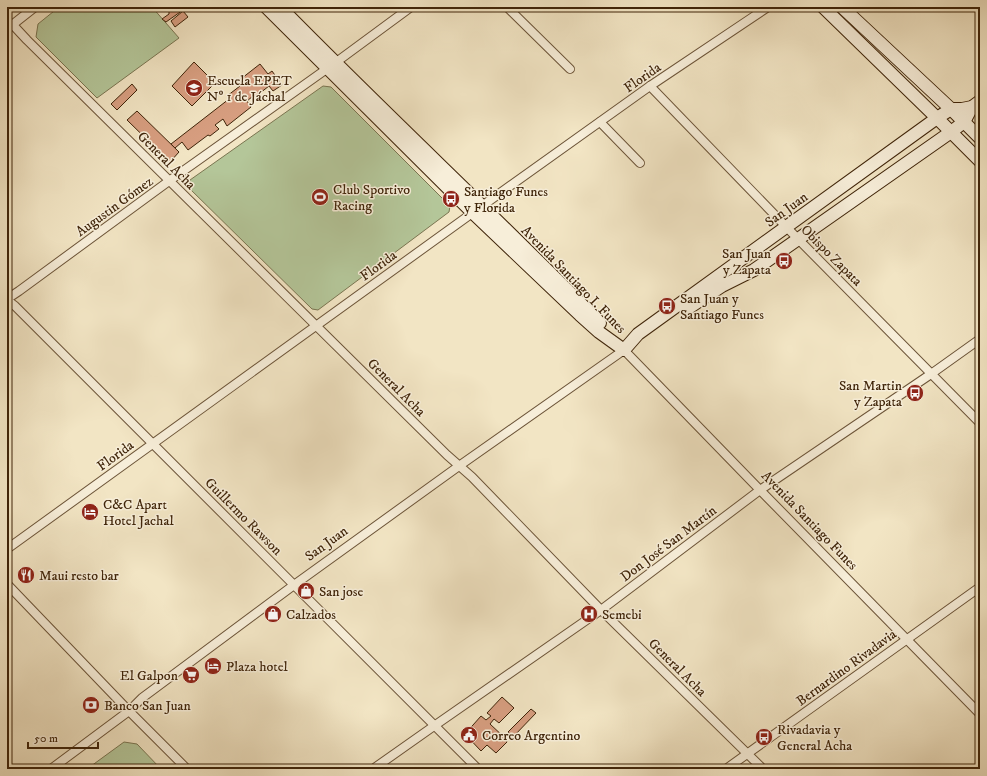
<svg xmlns="http://www.w3.org/2000/svg" width="987" height="776" font-family="'IM FELL DW Pica',serif">
<rect width="100%" height="100%" fill="#f2e5c4"/>
<filter id="stains"><feTurbulence type="fractalNoise" baseFrequency=".005" numOctaves="4"/><feColorMatrix values="0 0 0 0 .2 0 0 0 0 .09 0 0 0 0 .02 0 0 0 .5 -.17"/></filter>
<radialGradient id="worn" r=".72"><stop offset=".6" stop-color="#630" stop-opacity="0"/><stop offset="1" stop-color="#630" stop-opacity=".3"/></radialGradient>
<g fill="#b4c699" stroke="#7a7551">
<polygon points="59,7 152,7 179,38 97,98 36,37 38,24"/>
<polygon points="323,86 331,87 450,206 449,212 318,310 312,309 189,188 190,180"/>
<polygon points="124,742 137,744 161,769 87,769"/>
</g>
<g fill="#d79e80" stroke="#3f2409">
<polygon points="169,7 181,7 183,10 166,22 162,19 169,14"/>
<polygon points="183,11 188,17 175,27 171,21"/>
<polygon points="194,62 215,83 192,106 172,86"/>
<polygon points="260,64 268,74 272,71 282,85 273,91 269,86 255,97 253,96 247,101 251,107 227,126 223,119 215,125 219,129 210,136 208,135 188,150 182,142 175,148 171,144 229,99 227,96 240,86 237,82"/>
<polygon points="132,84 137,90 117,110 111,104"/>
<polygon points="137,111 179,152 170,162 127,120"/>
<polygon points="502,697 514,708 499,723 494,719 490,724 505,738 507,742 496,753 487,745 481,751 465,734 481,716 486,720 491,716 487,713"/>
<polygon points="531,709 536,713 513,737 508,732"/>
</g>
<g fill="none" stroke-linecap="round" stroke-linejoin="round">
<defs>
<g id="street">
<polyline points="507,7 570,69"/>
<polyline points="13,25 27,40 447,455 472,477 601,610 763,769"/>
<polyline points="7,29 35,7"/>
<polyline points="650,86 798,239 980,423"/>
<polyline points="600,122 640,163"/>
<polyline points="7,299 19,291 169,181 335,63 411,7"/>
<polyline points="7,300 15,306 478,769"/>
<polyline points="7,549 482,206 650,86 768,7"/>
<polyline points="7,584 129,711 187,769"/>
<polyline points="51,769 129,711 142,698 294,585 459,466 624,350 760,490 980,714"/>
<polyline points="373,769 434,726 601,610 760,490 931,374 980,339"/>
<polyline points="726,769 980,587"/>
</g>
<g id="secondary">
<polyline points="266,7 473,213 580,315 599,332 624,350"/>
<path d="M 280,7 C 385,114 495,216 600,323"/>
<polyline points="823,7 937,118 980,161"/>
<polyline points="842,7 951,109 980,138"/>
<polyline points="687,309 722,286 754,270 951,132 964,122 972,107"/>
<polyline points="624,350 638,334 937,118 951,109 962,109 972,107 980,101"/>
</g>
</defs>
<use href="#street" stroke="#6c5438" stroke-width="10"/>
<use href="#secondary" stroke="#3f2409" stroke-width="14"/>
<use href="#street" stroke="#f7eed9" stroke-width="8"/>
<use href="#secondary" stroke="#f7eed9" stroke-width="12"/>
</g>
<defs>
<symbol id="school-disc" viewBox="-11 -11 22 22"><circle r="9.5" fill="#8f2418" stroke="#f7eed9"/><path d="M0-5L7-2L0 1L-7-2ZM-4 1L0 2.5L4 1V4Q0 6-4 4Z" fill="#fff"/></symbol>
<symbol id="stadium-disc" viewBox="-11 -11 22 22"><circle r="9.5" fill="#8f2418" stroke="#f7eed9"/><path d="M0-5a6.5 5 0 1 0 0 10a6.5 5 0 1 0 0-10ZM-3.5-1.8h7v3.6h-7Z" fill="#fff"/></symbol>
<symbol id="bus-disc" viewBox="-11 -11 22 22"><circle r="9.5" fill="#8f2418" stroke="#f7eed9"/><path d="M-5-6H5V4H4V6H2V4H-2V6H-4V4H-5ZM-3.5-4V0h7V-4ZM-3.5 1.2v1.5H-2V1.2ZM2 1.2v1.5H3.5V1.2Z" fill="#fff"/></symbol>
<symbol id="hotel-disc" viewBox="-11 -11 22 22"><circle r="9.5" fill="#8f2418" stroke="#f7eed9"/><path d="M-6-4.5h1.5V1H6V5H4.5V3h-9V5H-6ZM-4 0a1.8 1.8 0 1 1 3.6 0ZM.5 0V-2.5h3Q6-2.5 6 0Z" fill="#fff"/></symbol>
<symbol id="restaurant-disc" viewBox="-11 -11 22 22"><circle r="9.5" fill="#8f2418" stroke="#f7eed9"/><path d="M-5-6h1v4h1v-4h1v4h1v-4h1v5L-1.5 .5V6h-2V.5L-5-1ZM5-6V6H3V1.5H1.5Q1.5-4 5-6Z" fill="#fff"/></symbol>
<symbol id="shop-disc" viewBox="-11 -11 22 22"><circle r="9.5" fill="#8f2418" stroke="#f7eed9"/><path d="M-5-2.5h2.3a2.7 3.5 0 0 1 5.4 0H5L5.5 6h-11ZM-1.5-2.5h3a1.5 2.3 0 0 0-3 0Z" fill="#fff"/></symbol>
<symbol id="hospital-disc" viewBox="-11 -11 22 22"><circle r="9.5" fill="#8f2418" stroke="#f7eed9"/><path d="M-5-5h3v3.5h4V-5h3V5h-3V1.5h-4V5h-3Z" fill="#fff"/></symbol>
<symbol id="supermarket-disc" viewBox="-11 -11 22 22"><circle r="9.5" fill="#8f2418" stroke="#f7eed9"/><path d="M-6-5.5h2.5l.6 2H6L4.5 2H-2.5L-4.4-4H-6ZM-1.5 3.2a1.3 1.3 0 1 0 .1 0ZM3 3.2a1.3 1.3 0 1 0 .1 0Z" fill="#fff"/></symbol>
<symbol id="bank-disc" viewBox="-11 -11 22 22"><circle r="9.5" fill="#8f2418" stroke="#f7eed9"/><path d="M-6-4H6V4H-6ZM0-2.3a2.3 2.3 0 1 0 0 4.6a2.3 2.3 0 1 0 0-4.6Z" fill="#fff"/></symbol>
<symbol id="civic-disc" viewBox="-11 -11 22 22"><circle r="9.5" fill="#8f2418" stroke="#f7eed9"/><path d="M-.6-6.5H3V-4.5H.6V-3L4-1V1h2V6H-6V1h2V-1L-.6-3ZM-1.2 2.5V6h2.4V2.5Z" fill="#fff"/></symbol>
</defs>
<g fill-rule="evenodd">
<use href="#school-disc" x="184" y="78" width="20" height="20"/>
<use href="#stadium-disc" x="310" y="187" width="20" height="20"/>
<use href="#bus-disc" x="441" y="189" width="20" height="20"/>
<use href="#bus-disc" x="774" y="251" width="20" height="20"/>
<use href="#bus-disc" x="657" y="296" width="20" height="20"/>
<use href="#bus-disc" x="905" y="383" width="20" height="20"/>
<use href="#hotel-disc" x="80" y="502" width="20" height="20"/>
<use href="#restaurant-disc" x="16" y="565" width="20" height="20"/>
<use href="#shop-disc" x="296" y="581" width="20" height="20"/>
<use href="#shop-disc" x="263" y="604" width="20" height="20"/>
<use href="#hospital-disc" x="579" y="604" width="20" height="20"/>
<use href="#hotel-disc" x="203" y="656" width="20" height="20"/>
<use href="#supermarket-disc" x="181" y="665" width="20" height="20"/>
<use href="#bank-disc" x="81" y="695" width="20" height="20"/>
<use href="#civic-disc" x="459" y="725" width="20" height="20"/>
<use href="#bus-disc" x="754" y="727" width="20" height="20"/>
</g>
<g text-anchor="middle" stroke-width="3" stroke-linejoin="round" paint-order="stroke">
<g font-size="14" fill="#3f2409" stroke="#f7eed9">
<text transform="translate(642 77) rotate(-35)" y="5">Florida</text>
<text transform="translate(167 160) rotate(45)" y="5">General Acha</text>
<text transform="translate(114 206) rotate(-36)" y="5">Augustin Gómez</text>
<text transform="translate(786 209) rotate(-36)" y="5">San Juan</text>
<text transform="translate(832 255) rotate(45)" y="5">Obispo Zapata</text>
<text transform="translate(378 265) rotate(-36)" y="5">Florida</text>
<text transform="translate(574 279) rotate(46)" y="5">Avenida Santiago I. Funes</text>
<text transform="translate(397 387) rotate(45)" y="5">General Acha</text>
<text transform="translate(115 455) rotate(-36)" y="5">Florida</text>
<text transform="translate(244 516) rotate(45)" y="5">Guillermo Rawson</text>
<text transform="translate(810 520) rotate(46)" y="5">Avenida Santiago Funes</text>
<text transform="translate(326 543) rotate(-36)" y="5">San Juan</text>
<text transform="translate(668 543) rotate(-37)" y="5">Don José San Martín</text>
<text transform="translate(678 667) rotate(45)" y="5">General Acha</text>
<text transform="translate(846 667) rotate(-36)" y="5">Bernardino Rivadavia</text>
</g>
<g font-size="14" fill="#3f2409" stroke="#f7eed9" text-anchor="start">
<text x="207" y="85">Escuela EPET<tspan x="207" dy="16">Nº 1 de Jáchal</tspan></text>
<text x="333" y="194">Club Sportivo<tspan x="333" dy="16">Racing</tspan></text>
<text x="464" y="196">Santiago Funes<tspan x="464" dy="16">y Florida</tspan></text>
<text x="771" y="258" text-anchor="end">San Juan<tspan x="771" dy="16">y Zapata</tspan></text>
<text x="680" y="303">San Juan y<tspan x="680" dy="16">Santiago Funes</tspan></text>
<text x="902" y="390" text-anchor="end">San Martin<tspan x="902" dy="16">y Zapata</tspan></text>
<text x="103" y="509">C&amp;C Apart<tspan x="103" dy="16">Hotel Jachal</tspan></text>
<text x="39" y="580">Maui resto bar</text>
<text x="319" y="596">San jose</text>
<text x="286" y="619">Calzados</text>
<text x="602" y="619">Semebi</text>
<text x="226" y="671">Plaza hotel</text>
<text x="178" y="680" text-anchor="end">El Galpon</text>
<text x="104" y="710">Banco San Juan</text>
<text x="777" y="734">Rivadavia y<tspan x="777" dy="16">General Acha</tspan></text>
<text x="482" y="740">Correo Argentino</text>
</g>
</g>
<rect width="987" height="776" fill="none" stroke="#f2e5c4" stroke-width="24"/>
<rect x="8" y="8" width="971" height="760" fill="none" stroke="#3f2409" stroke-width="2"/>
<rect x="12" y="12" width="963" height="752" fill="none" stroke="#3f2409"/>
<path d="M28 742v6h70v-6" fill="none" stroke="#3f2409" stroke-width="2"/>
<text x="34" y="742" font-size="12" fill="#3f2409" stroke="#f7eed9" stroke-width="3" paint-order="stroke">50 m</text>
<rect width="100%" height="100%" filter="url(#stains)"/>
<rect width="100%" height="100%" fill="url(#worn)"/>
</svg>
